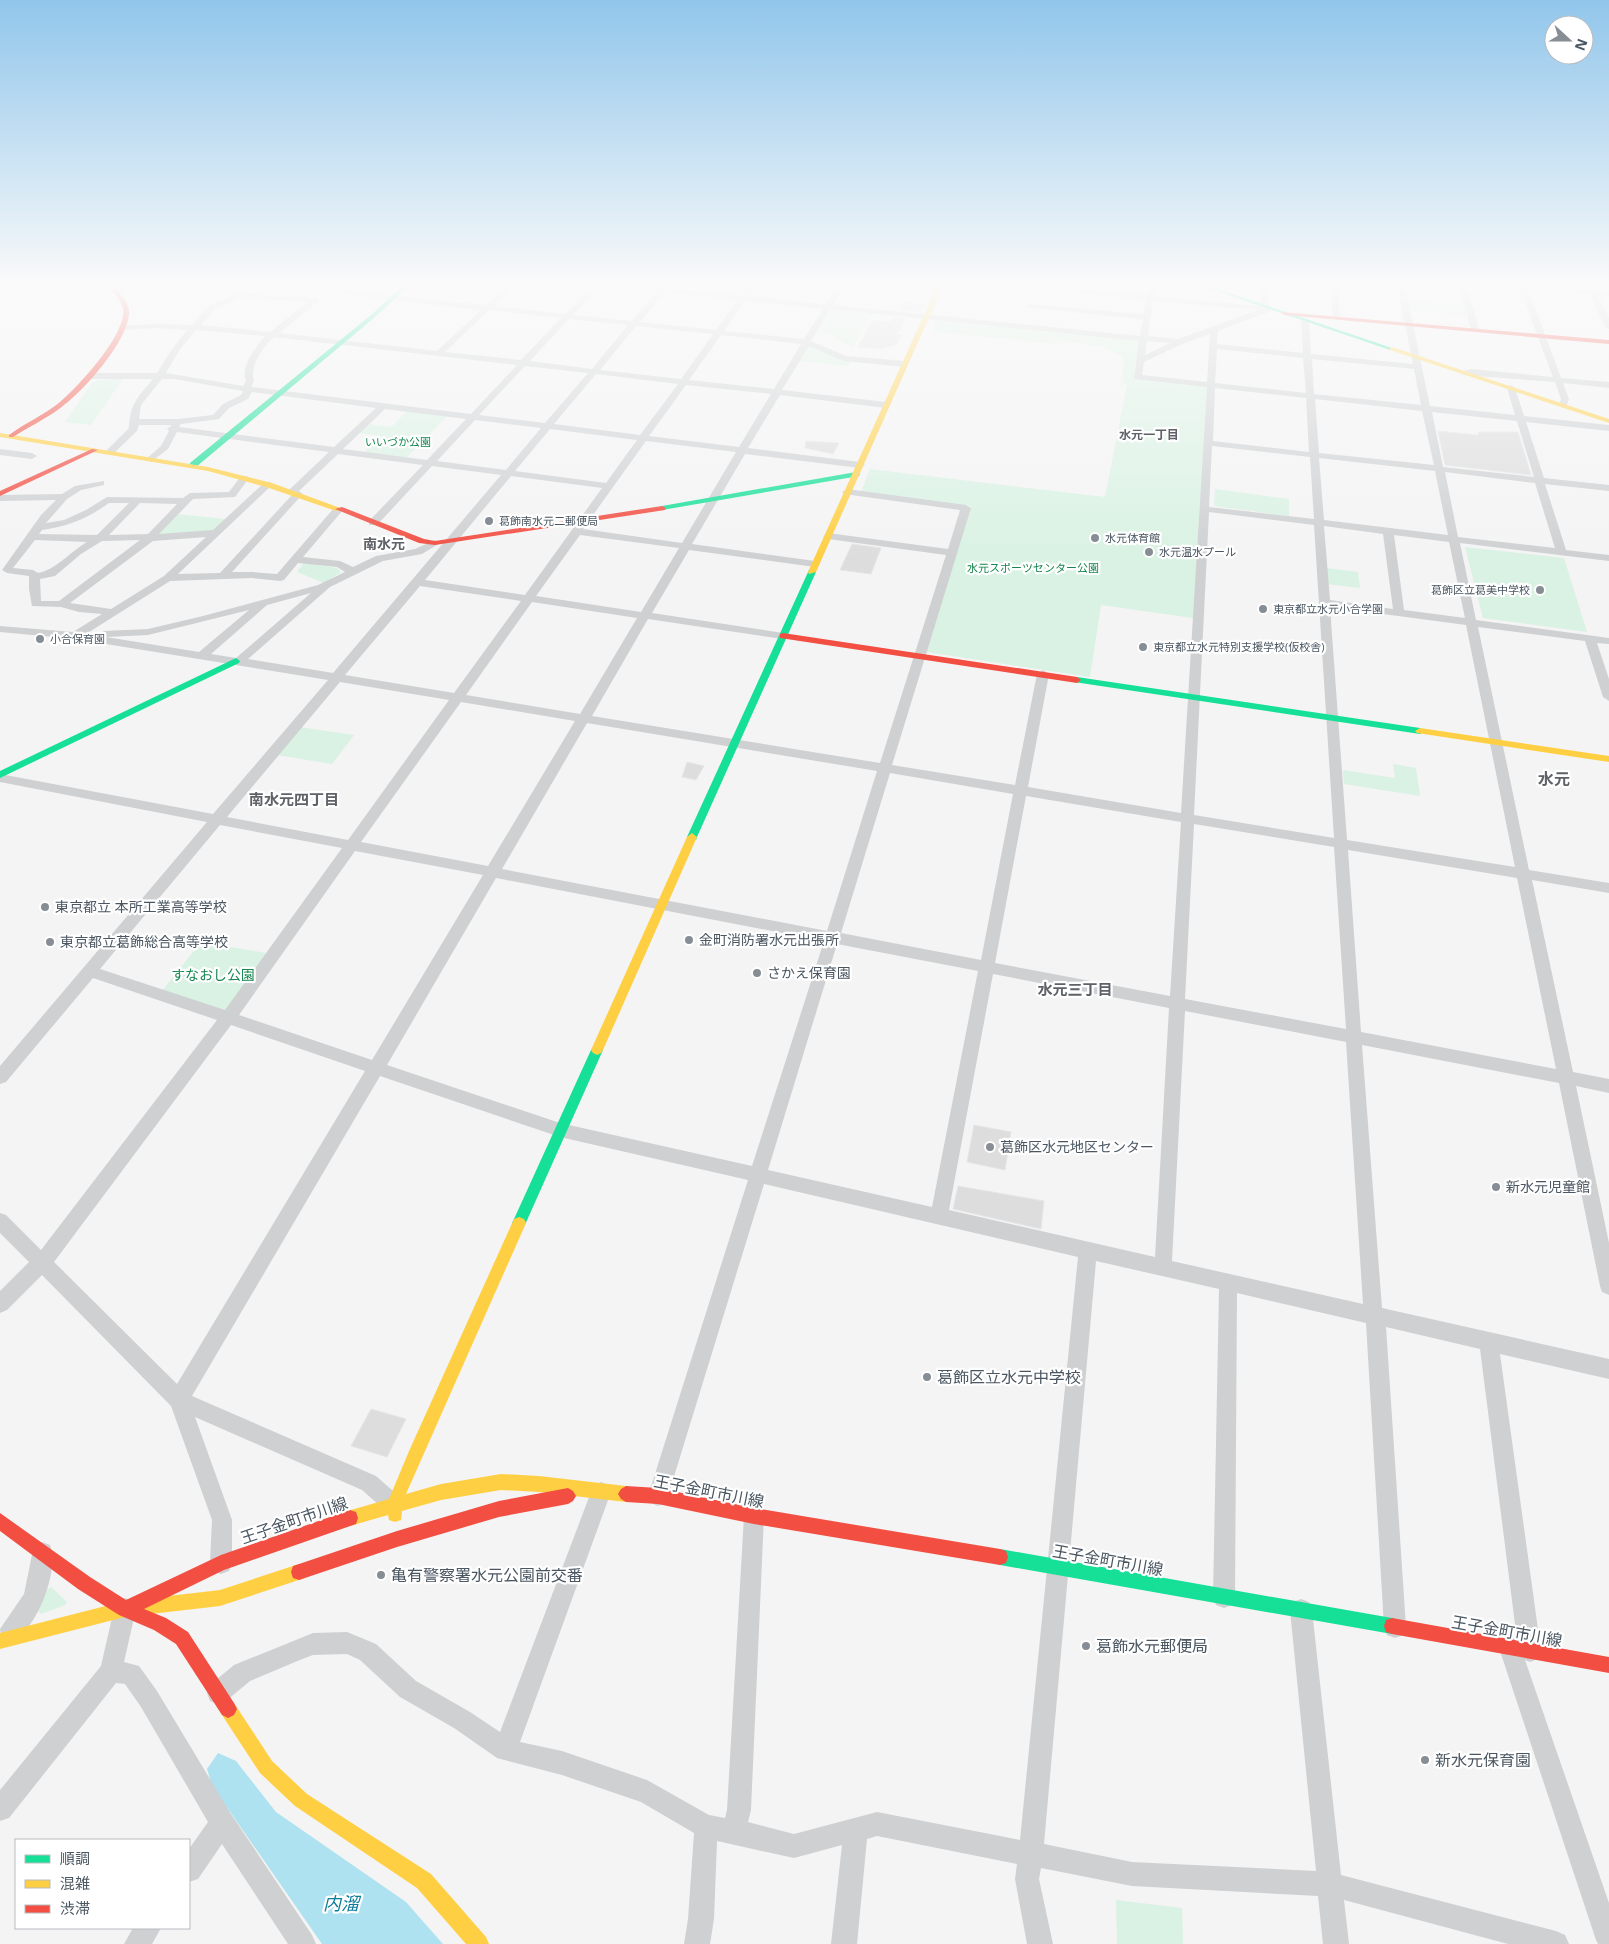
<svg xmlns="http://www.w3.org/2000/svg" width="1609" height="1944" font-family="'Open Sans','Noto Sans JP',sans-serif">
<rect width="100%" height="100%" fill="#f4f4f4"/>
<g fill="#d9f2e3">
<polygon points="1464,286 1521,287 1527,303 1467,297"/>
<polygon points="1408,299 1464,304 1467,316 1410,311"/>
<polygon points="830,307 873,312 853,347 839,341 834,334 813,335"/>
<polygon points="936,319 1133,340 1139,342 1134,379 1207,387 1193,618 1101,605 1090,677 926,652 971,506 861,492 870,469 1105,497 1127,384 1122,383 1123,357 1103,347 1059,340 1055,344 933,332"/>
<polygon points="808,345 852,360 848,366 798,361"/>
<polygon points="123,379 91,425 65,422 92,383 99,380"/>
<polygon points="407,411 447,416 405,459 363,453 380,436 358,433 368,424 391,427"/>
<polygon points="1215,489 1289,499 1289,516 1214,506"/>
<polygon points="176,514 227,519 216,530 156,536"/>
<polygon points="1465,547 1564,558 1587,632 1483,618"/>
<polygon points="304,563 337,568 341,572 324,583 297,572"/>
<polygon points="1326,568 1358,572 1360,588 1327,584"/>
<polygon points="300,727 354,735 332,764 277,755"/>
<polygon points="1393,764 1416,768 1420,796 1344,784 1343,770 1395,778"/>
<polygon points="201,942 266,953 225,1013 162,991"/>
<polygon points="51,1587 67,1602 65,1605 41,1614 38,1611 47,1590"/>
<polygon points="1116,1900 1182,1908 1183,1944 1117,1944"/>
</g>
<polygon fill="#aee2f0" points="218,1753 236,1761 276,1812 406,1902 443,1944 322,1944 212,1786 207,1769"/>
<g fill="#ddddde" stroke="#e5e6e7">
<polygon points="903,302 925,304 921,312 898,310"/>
<polygon points="893,317 906,319 896,334 902,335 896,345 880,349 858,347 872,320 890,322"/>
<polygon points="1438,431 1478,435 1479,432 1518,432 1531,475 1445,465"/>
<polygon points="806,441 839,443 833,454 805,448"/>
<polygon points="852,544 881,548 871,574 840,570"/>
<polygon points="687,762 704,766 696,780 682,777"/>
<polygon points="974,1125 1011,1132 1005,1170 967,1162"/>
<polygon points="958,1186 1044,1201 1041,1229 953,1209"/>
<polygon points="371,1409 406,1419 387,1457 351,1446"/>
</g>
<g fill="none" stroke-linecap="round" stroke-linejoin="round">
<g fill="#ced0d2" fill-rule="evenodd">
<polygon points="109,286 233,286 229,288 112,290 109,290"/>
<path d="M 339,286 L 347,286 L 345,290 L 349,291 L 486,305 L 507,286 L 515,286 L 494,306 L 565,314 L 592,286 L 600,286 L 573,315 L 632,321 L 657,291 L 626,288 L 622,286 L 661,287 L 670,286 L 668,288 L 741,296 L 748,286 L 756,286 L 749,296 L 825,304 L 836,286 L 844,286 L 833,305 L 1140,336 L 1143,319 L 1030,308 L 1026,306 L 1030,304 L 1143,314 L 1146,300 L 1024,288 L 1020,286 L 1046,286 L 1147,295 L 1148,286 L 1156,286 L 1154,296 L 1261,306 L 1261,286 L 1269,286 L 1268,307 L 1272,309 L 1271,311 L 1218,331 L 1217,344 L 1303,353 L 1301,320 L 1305,318 L 1309,320 L 1311,354 L 1413,364 L 1397,286 L 1405,286 L 1430,406 L 1515,415 L 1507,388 L 1511,385 L 1515,388 L 1524,416 L 1609,425 L 1609,431 L 1526,422 L 1544,478 L 1609,485 L 1609,491 L 1545,484 L 1566,550 L 1609,555 L 1609,561 L 1460,543 L 1476,620 L 1609,638 L 1609,644 L 1597,643 L 1609,679 L 1609,701 L 1603,697 L 1585,641 L 1478,627 L 1529,870 L 1609,883 L 1609,893 L 1532,880 L 1573,1072 L 1609,1079 L 1609,1093 L 1576,1086 L 1609,1243 L 1609,1295 L 1602,1292 L 1600,1286 L 1559,1083 L 1362,1045 L 1382,1308 L 1609,1359 L 1609,1379 L 1500,1354 L 1541,1651 L 1538,1659 L 1530,1662 L 1525,1660 L 1609,1903 L 1609,1944 L 1598,1944 L 1596,1940 L 1499,1648 L 1502,1640 L 1510,1637 L 1517,1640 L 1480,1349 L 1386,1327 L 1406,1627 L 1403,1635 L 1395,1638 L 1387,1635 L 1384,1627 L 1366,1323 L 1237,1293 L 1235,1597 L 1232,1605 L 1224,1608 L 1216,1605 L 1213,1597 L 1219,1289 L 1096,1261 L 1044,1844 L 1132,1862 L 1316,1871 L 1290,1610 L 1293,1602 L 1301,1599 L 1309,1602 L 1312,1610 L 1341,1875 L 1556,1931 L 1565,1935 L 1569,1944 L 1508,1944 L 1344,1900 L 1349,1944 L 1323,1944 L 1318,1896 L 1132,1886 L 1041,1868 L 1039,1879 L 1053,1944 L 1027,1944 L 1015,1879 L 1017,1864 L 877,1836 L 867,1839 L 857,1944 L 831,1944 L 842,1845 L 794,1858 L 717,1841 L 714,1919 L 710,1944 L 684,1944 L 688,1919 L 694,1833 L 641,1802 L 562,1775 L 497,1758 L 454,1728 L 400,1697 L 360,1660 L 347,1654 L 313,1655 L 300,1660 L 250,1681 L 226,1701 L 218,1704 L 210,1701 L 207,1693 L 210,1685 L 234,1665 L 313,1633 L 347,1632 L 376,1644 L 416,1681 L 470,1712 L 500,1732 L 591,1492 L 594,1485 L 601,1482 L 608,1485 L 611,1492 L 520,1742 L 562,1751 L 647,1780 L 709,1815 L 725,1818 L 727,1810 L 744,1516 L 747,1509 L 754,1506 L 761,1509 L 764,1516 L 751,1810 L 748,1822 L 794,1834 L 877,1812 L 1020,1840 L 1078,1257 L 764,1184 L 668,1496 L 665,1503 L 658,1506 L 651,1503 L 648,1496 L 748,1180 L 560,1137 L 380,1076 L 192,1396 L 376,1476 L 401,1498 L 404,1505 L 401,1512 L 394,1515 L 387,1512 L 362,1490 L 195,1417 L 232,1520 L 232,1563 L 229,1571 L 221,1574 L 213,1571 L 210,1563 L 212,1520 L 171,1406 L 42,1275 L 7,1310 L 0,1313 L 0,1291 L 29,1262 L 0,1233 L 0,1213 L 6,1215 L 41,1250 L 217,1020 L 93,978 L 6,1082 L 0,1084 L 0,1066 L 207,822 L 0,782 L 0,774 L 213,814 L 328,680 L 75,639 L 0,632 L 0,626 L 73,632 L 102,614 L 79,612 L 61,607 L 32,606 L 29,589 L 29,576 L 7,573 L 2,570 L 41,515 L 56,500 L 0,501 L 0,495 L 62,494 L 75,486 L 104,481 L 104,485 L 81,490 L 67,499 L 46,523 L 64,520 L 86,510 L 107,497 L 183,498 L 190,493 L 229,492 L 241,476 L 247,476 L 249,478 L 235,497 L 193,499 L 159,534 L 213,530 L 265,482 L 271,482 L 271,486 L 178,574 L 220,573 L 292,495 L 287,492 L 289,490 L 329,452 L 177,432 L 168,449 L 151,462 L 146,459 L 161,446 L 169,431 L 167,429 L 172,425 L 139,425 L 137,431 L 113,454 L 107,454 L 107,450 L 129,428 C 130,403 138,397 153,379 L 90,379 L 86,376 L 90,373 L 157,373 L 172,349 L 187,330 L 157,328 L 123,330 L 119,328 L 120,326 L 157,324 L 192,325 L 209,305 L 225,299 L 234,293 L 318,298 L 318,302 L 279,333 L 437,351 L 481,310 L 348,295 L 338,293 ZM 665,292 L 738,300 L 716,330 L 640,322 ZM 236,297 L 308,302 L 270,332 L 201,325 L 215,309 L 231,303 ZM 745,301 L 823,309 L 804,339 L 724,331 ZM 1153,301 L 1258,310 L 1178,339 L 1148,336 ZM 830,309 L 1139,341 L 1134,379 L 1207,387 L 1181,813 L 1028,787 L 1049,674 L 1043,670 L 1037,674 L 1015,785 L 892,765 L 971,508 L 966,505 L 847,489 L 842,492 L 844,494 L 960,510 L 948,549 L 828,533 L 823,536 L 828,539 L 946,555 L 880,763 L 592,716 L 648,619 L 783,639 L 789,636 L 783,633 L 652,613 L 689,550 L 815,567 L 820,564 L 815,561 L 692,544 L 745,454 L 860,468 L 865,465 L 860,462 L 748,448 L 780,395 L 886,408 L 890,405 L 886,402 L 782,390 L 809,346 L 844,361 L 905,367 L 909,364 L 905,361 L 846,356 L 811,341 ZM 489,310 L 561,318 L 521,360 L 445,352 ZM 569,319 L 628,325 L 592,369 L 530,361 ZM 636,326 L 713,334 L 681,379 L 600,370 ZM 196,330 L 265,336 C 256,348 240,365 246,381 L 243,386 L 166,373 L 180,349 ZM 1210,334 L 1207,382 L 1142,375 L 1144,362 L 1182,344 ZM 721,335 L 801,344 L 774,389 L 689,380 ZM 274,337 L 517,365 L 471,414 L 251,387 L 254,381 C 249,367 263,346 274,337 ZM 1147,341 L 1170,343 L 1145,355 ZM 1217,349 L 1303,358 L 1306,393 L 1215,383 ZM 1312,359 L 1414,369 L 1421,405 L 1314,394 ZM 525,366 L 588,373 L 545,423 L 479,415 ZM 596,374 L 678,384 L 640,435 L 554,424 ZM 162,379 L 174,379 L 243,391 L 241,395 L 223,404 L 213,415 L 178,419 L 139,419 L 141,405 ZM 686,385 L 771,394 L 739,447 L 649,436 ZM 1215,388 L 1306,398 L 1309,452 L 1213,441 ZM 252,392 L 376,408 L 334,447 L 179,427 L 181,424 L 219,419 L 229,408 L 248,399 ZM 1315,399 L 1422,411 L 1434,465 L 1319,453 ZM 385,409 L 466,419 L 427,460 L 343,449 ZM 1432,412 L 1517,421 L 1534,477 L 1443,467 ZM 475,420 L 541,428 L 506,470 L 437,461 ZM 550,429 L 637,440 L 606,483 L 515,471 ZM 646,441 L 736,452 L 682,543 L 583,529 ZM 1212,446 L 1310,457 L 1314,519 L 1209,507 ZM 338,454 L 423,465 L 369,521 L 369,525 L 377,525 L 432,466 L 501,475 L 333,673 L 248,659 L 330,587 L 383,561 L 422,554 L 440,543 L 435,540 L 415,549 L 376,556 L 353,567 L 340,561 L 303,557 L 343,510 L 338,507 L 334,508 L 277,574 L 252,572 L 232,572 L 301,496 L 303,494 L 299,491 ZM 1319,458 L 1435,471 L 1448,535 L 1324,520 ZM 1445,472 L 1535,483 L 1555,548 L 1458,537 ZM 511,476 L 602,488 L 525,595 L 425,580 ZM 109,503 L 129,503 L 97,535 L 39,534 L 42,530 C 70,526 86,519 109,503 ZM 140,503 L 177,504 L 148,534 L 109,535 ZM 1209,512 L 1314,525 L 1334,838 L 1194,815 ZM 1324,526 L 1383,534 L 1393,609 L 1330,600 ZM 580,535 L 679,548 L 641,612 L 536,596 ZM 1394,535 L 1449,542 L 1465,618 L 1404,610 ZM 206,537 L 164,576 L 111,609 L 70,603 L 153,541 ZM 35,540 L 87,542 C 71,551 56,570 38,573 L 33,570 L 13,568 ZM 140,540 L 59,601 L 41,601 L 40,579 L 55,576 L 81,554 L 102,541 ZM 298,563 L 337,567 L 345,572 L 318,585 L 203,616 L 148,629 L 104,631 L 98,634 L 101,637 L 86,634 L 170,581 L 252,578 L 280,581 L 284,580 ZM 420,586 L 521,601 L 454,693 L 345,675 ZM 311,593 L 236,658 L 211,654 L 267,605 ZM 532,602 L 637,618 L 580,714 L 466,695 ZM 1330,607 L 1466,625 L 1515,867 L 1347,840 ZM 249,610 L 199,652 L 106,637 L 148,635 ZM 340,682 L 449,700 L 348,840 L 227,817 ZM 461,702 L 575,721 L 488,866 L 361,842 ZM 587,723 L 877,771 L 827,931 L 502,869 ZM 890,773 L 1013,794 L 981,960 L 841,933 ZM 1026,796 L 1181,822 L 1170,996 L 995,963 ZM 1194,824 L 1334,847 L 1346,1029 L 1185,999 ZM 220,825 L 342,848 L 225,1010 L 100,969 ZM 1348,850 L 1517,878 L 1556,1069 L 1361,1032 ZM 355,851 L 483,875 L 372,1060 L 239,1015 ZM 496,878 L 824,941 L 752,1166 L 560,1123 L 387,1065 ZM 837,944 L 978,971 L 932,1207 L 768,1170 ZM 993,974 L 1169,1008 L 1155,1257 L 949,1210 ZM 1185,1011 L 1346,1042 L 1363,1304 L 1172,1261 ZM 231,1025 L 365,1071 L 177,1384 L 54,1262 Z"/>
<polygon points="1330,286 1338,286 1340,318 1333,316"/>
<polygon points="1459,286 1467,286 1479,329 1478,331 1471,329"/>
<polygon points="1512,286 1540,286 1588,290 1586,286 1594,286 1596,291 1609,292 1609,296 1598,295 1609,318 1609,329 1605,327 1590,295 1528,289 1561,378 1609,382 1609,388 1563,383 1569,399 1566,407 1563,408 1559,405 1561,399 1555,382 1463,375 1463,371 1472,369 1553,377 1520,289"/>
<polygon points="0,449 32,453 37,456 32,459 0,455"/>
<path d="M 42,1542 L 50,1545 C 60,1571 36,1632 10,1643 L 2,1640 L 0,1629 L 24,1594 L 34,1545 Z"/>
<polygon points="125,1598 133,1601 136,1609 124,1662 139,1666 157,1691 231,1814 312,1935 316,1944 288,1944 222,1844 198,1879 189,1882 189,1849 208,1822 141,1707 125,1684 116,1683 9,1818 0,1821 0,1790 101,1666 114,1609 117,1601"/>
<polygon points="133,1928 161,1928 152,1944 124,1944"/>
</g>
<g fill="#16e098" fill-rule="evenodd">
<polygon points="403,286 409,286 375,317 196,467 190,467 190,463 371,315"/>
<polygon points="1201,286 1209,286 1395,349 1390,350"/>
<polygon points="856,472 860,474 859,476 662,510 658,508 662,506"/>
<polygon points="809,570 816,572 697,837 696,840 688,840 687,837"/>
<polygon points="236,658 240,661 239,663 0,778 0,771"/>
<polygon points="1077,677 1420,728 1425,731 1420,734 1074,682 1074,678"/>
<polygon points="597,1045 601,1047 603,1050 524,1227 519,1229 514,1227 512,1223 514,1219 591,1050 593,1047"/>
<polygon points="1000,1549 1392,1618 1398,1620 1400,1626 1398,1632 1392,1634 1000,1565 994,1563 992,1557 994,1551"/>
</g>
<g fill="#ffcf43" fill-rule="evenodd">
<polygon points="937,286 943,286 816,572 809,574 808,572"/>
<polygon points="1392,347 1609,419 1609,423 1390,350 1390,348"/>
<polygon points="0,433 208,467 272,483 343,509 336,511 266,487 208,471 0,437"/>
<polygon points="1420,728 1609,756 1609,762 1417,733 1415,731"/>
<polygon points="692,833 697,837 603,1050 601,1053 597,1055 593,1053 591,1050 687,837"/>
<polygon points="519,1217 524,1219 526,1223 406,1494 441,1484 501,1474 539,1476 626,1486 631,1489 634,1494 631,1499 626,1502 539,1492 501,1490 441,1500 402,1511 401,1520 395,1522 389,1520 388,1515 350,1526 344,1524 342,1518 344,1512 389,1499 409,1451 514,1219"/>
<polygon points="299,1564 305,1566 307,1572 305,1578 220,1606 125,1617 0,1649 0,1633 125,1601 220,1590"/>
<polygon points="228,1700 234,1703 272,1761 307,1794 431,1874 486,1937 489,1944 466,1944 417,1888 295,1806 260,1773 222,1715 219,1709 222,1703"/>
</g>
<g fill="#f24e42" fill-rule="evenodd">
<path d="M 108,286 L 114,286 C 119,293 129,302 129,312 C 129,341 82,393 59,409 C 44,420 28,427 13,437 L 9,437 L 9,435 C 25,423 44,415 60,402 C 78,387 128,333 123,308 C 121,300 113,293 108,286 Z"/>
<polygon points="1282,312 1609,340 1609,344 1284,315 1282,314"/>
<polygon points="92,449 98,450 0,496 0,491"/>
<polygon points="662,506 666,508 665,510 435,545 419,543 335,509 342,507 424,539 435,541"/>
<polygon points="783,633 1077,677 1081,680 1077,683 780,638 780,634"/>
<polygon points="626,1486 658,1488 754,1508 1000,1549 1006,1551 1008,1557 1006,1563 1000,1565 754,1524 658,1504 626,1502 621,1499 618,1494 621,1489"/>
<polygon points="568,1488 573,1491 576,1496 573,1501 568,1504 499,1517 397,1547 299,1580 293,1578 291,1572 293,1566 299,1564 397,1531 499,1501"/>
<polygon points="350,1510 356,1512 358,1518 356,1524 224,1570 144,1609 166,1618 188,1632 234,1703 237,1709 234,1715 228,1718 222,1715 176,1644 154,1630 119,1615 78,1589 0,1531 0,1513 90,1577 126,1600 221,1555"/>
<polygon points="1392,1618 1609,1657 1609,1673 1392,1634 1386,1632 1384,1626 1386,1620"/>
</g>
</g>
<linearGradient id="sky" x2="0" y2="1"><stop stop-color="#91c6eb"/><stop offset="0.51" stop-color="#fafafa"/><stop offset="1" stop-color="#fafafa" stop-opacity="0"/></linearGradient>
<rect width="1609" height="558" fill="url(#sky)"/>
<g fill="#868d94" stroke="#fff" stroke-width="2">
<circle cx="489" cy="521" r="5"/>
<circle cx="1095" cy="538" r="5"/>
<circle cx="1149" cy="552" r="5"/>
<circle cx="1540" cy="590" r="5"/>
<circle cx="1263" cy="609" r="5"/>
<circle cx="40" cy="639" r="5"/>
<circle cx="1143" cy="647" r="5"/>
<circle cx="45" cy="907" r="5"/>
<circle cx="689" cy="940" r="5"/>
<circle cx="50" cy="942" r="5"/>
<circle cx="757" cy="973" r="5"/>
<circle cx="990" cy="1147" r="5"/>
<circle cx="1496" cy="1187" r="5"/>
<circle cx="927" cy="1377" r="5"/>
<circle cx="381" cy="1575" r="5"/>
<circle cx="1086" cy="1646" r="5"/>
<circle cx="1425" cy="1760" r="5"/>
</g>
<g text-anchor="middle" stroke-width="4.5" stroke-linejoin="round" paint-order="stroke">
<g font-size="11" fill="#17864f" stroke="#fff">
<text x="398" y="446">いいづか公園</text>
<text x="1033" y="572">水元スポーツセンター公園</text>
</g>
<g font-size="11" fill="#4a5661" stroke="#fff" text-anchor="start">
<text x="499" y="525">葛飾南水元二郵便局</text>
<text x="1105" y="542">水元体育館</text>
<text x="1159" y="556">水元温水プール</text>
<text x="1530" y="594" text-anchor="end">葛飾区立葛美中学校</text>
<text x="1273" y="613">東京都立水元小合学園</text>
<text x="50" y="643">小合保育園</text>
<text x="1153" y="651">東京都立水元特別支援学校(仮校舎)</text>
</g>
<g font-size="12" font-weight="bold" fill="#5f6368" stroke="#fff">
<text x="1149" y="439">水元一丁目</text>
</g>
<g font-size="14" font-weight="bold" fill="#5f6368" stroke="#fff">
<text x="384" y="549">南水元</text>
</g>
<g font-size="14" fill="#4a5661" stroke="#fff" text-anchor="start">
<text x="55" y="912">東京都立 本所工業高等学校</text>
<text x="699" y="945">金町消防署水元出張所</text>
<text x="60" y="947">東京都立葛飾総合高等学校</text>
<text x="767" y="978">さかえ保育園</text>
<text x="1000" y="1152">葛飾区水元地区センター</text>
<text x="1506" y="1192">新水元児童館</text>
</g>
<g font-size="14" fill="#17864f" stroke="#fff">
<text x="213" y="980">すなおし公園</text>
</g>
<g font-size="15" font-weight="bold" fill="#5f6368" stroke="#fff">
<text x="294" y="805">南水元四丁目</text>
<text x="1075" y="995">水元三丁目</text>
</g>
<g font-size="16" font-weight="bold" fill="#5f6368" stroke="#fff">
<text x="1554" y="785">水元</text>
</g>
<g font-size="16" fill="#4a5661" stroke="#fff" text-anchor="start">
<text x="937" y="1383">葛飾区立水元中学校</text>
<text x="391" y="1581">亀有警察署水元公園前交番</text>
<text x="1096" y="1652">葛飾水元郵便局</text>
<text x="1435" y="1766">新水元保育園</text>
</g>
<g font-size="16" fill="#4a5661" stroke="#fff">
<text transform="translate(709 1491) rotate(11)" y="6">王子金町市川線</text>
<text transform="translate(294 1520) rotate(-19)" y="6">王子金町市川線</text>
<text transform="translate(1108 1560) rotate(10)" y="6">王子金町市川線</text>
<text transform="translate(1507 1631) rotate(10)" y="6">王子金町市川線</text>
</g>
<g font-size="18" font-style="italic" fill="#0c7c9b" stroke="#fff">
<text x="341" y="1910">内溜</text>
</g>
</g>
<rect x="15" y="1839" width="175" height="90" fill="#ffffff" stroke="#b7bbc0"/>
<rect x="25" y="1855" width="25" height="8" fill="#16e098" stroke="#b7bbc0"/>
<text x="60" y="1864" font-size="15" fill="#4a5661">順調</text>
<rect x="25" y="1880" width="25" height="8" fill="#ffcf43" stroke="#b7bbc0"/>
<text x="60" y="1889" font-size="15" fill="#4a5661">混雑</text>
<rect x="25" y="1905" width="25" height="8" fill="#f24e42" stroke="#b7bbc0"/>
<text x="60" y="1914" font-size="15" fill="#4a5661">渋滞</text>
<g transform="translate(1569 40) rotate(111)"><circle r="24" fill="#ffffff" stroke="#b7bbc0"/>
<path d="M0-4L9 19L0 12L-9 19Z" fill="#868d94"/>
<text y="-8" font-size="14" font-weight="bold" text-anchor="middle" fill="#4a5661">N</text>
</g>
</svg>
